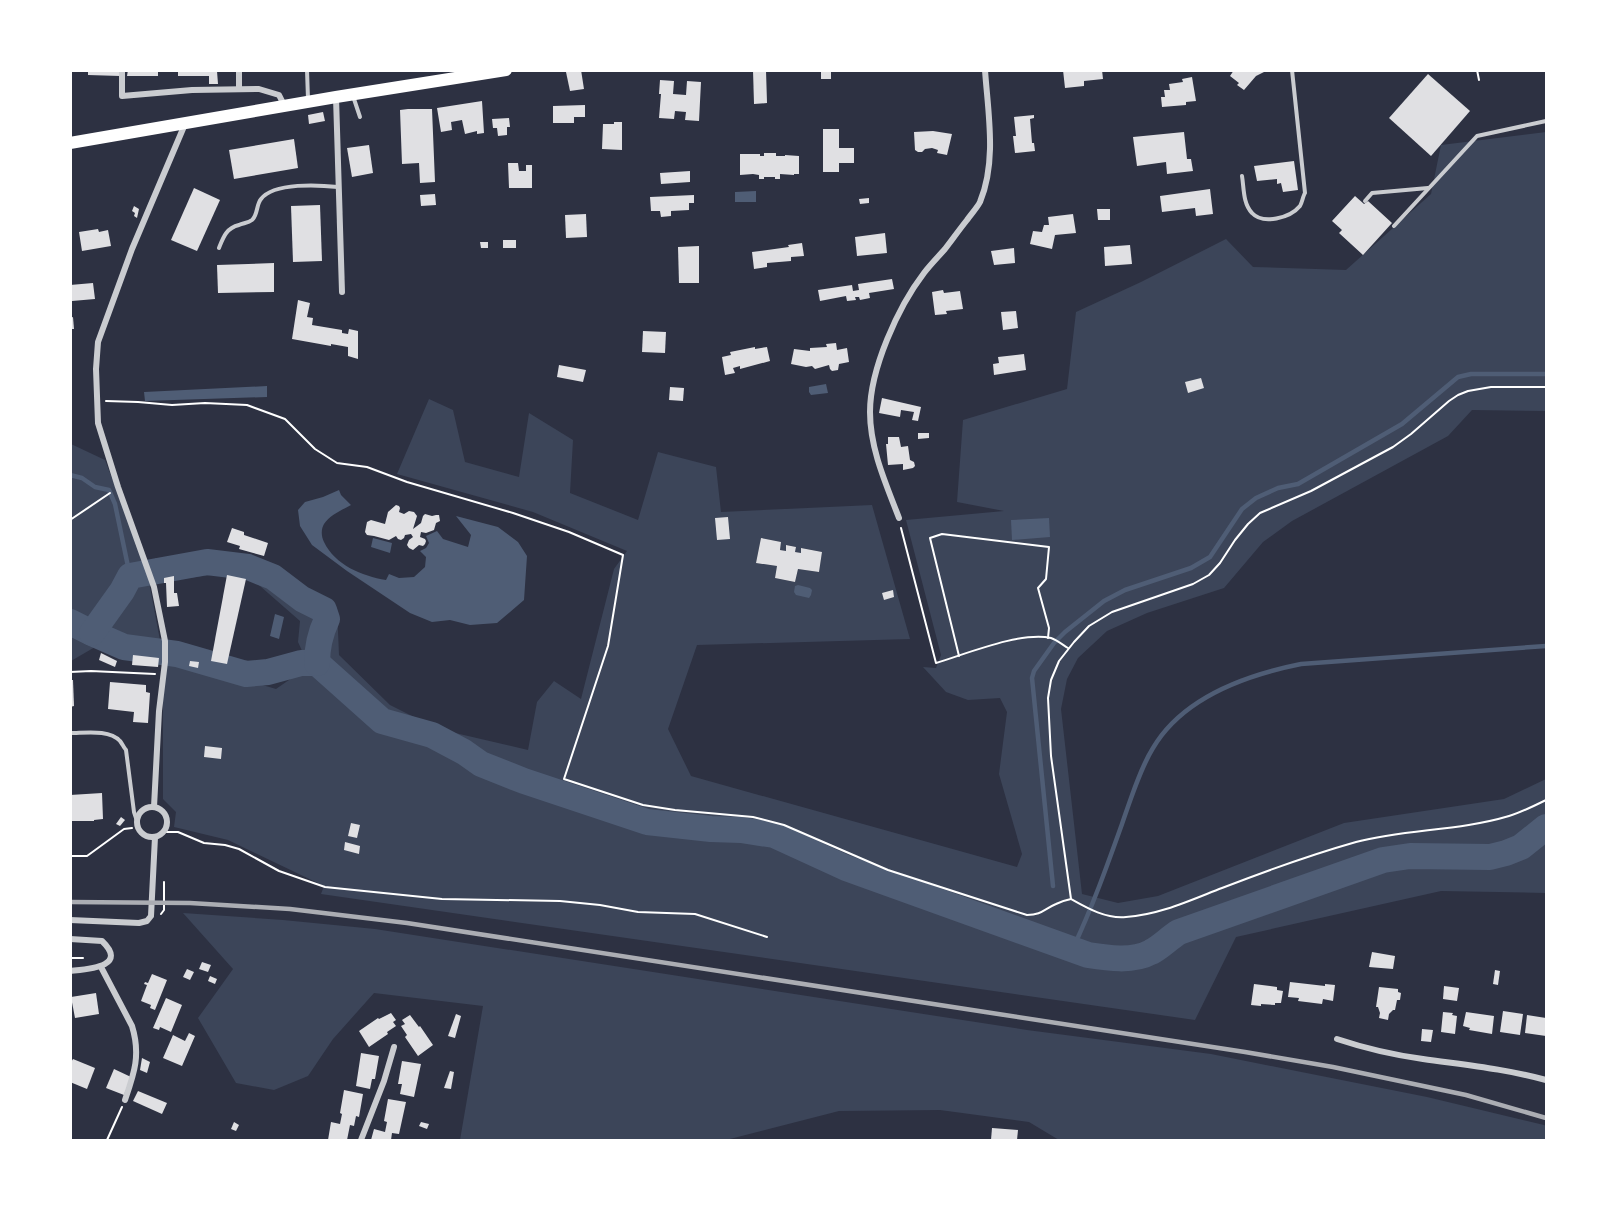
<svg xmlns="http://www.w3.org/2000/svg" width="1617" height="1211" font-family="Roboto,sans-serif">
<rect width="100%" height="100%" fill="#2d3142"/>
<g fill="#3c4559" fill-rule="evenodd">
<path d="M 1546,132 L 1546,411 L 1472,410 L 1448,436 L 1292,521 L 1263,542 L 1224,588 L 1147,613 L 1107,631 L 1078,658 L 1067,679 L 1061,709 L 1082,894 L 1118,903 L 1158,896 L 1344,823 L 1504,799 L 1546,779 L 1546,893 L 1441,891 L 1236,937 L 1195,1020 L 321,894 L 324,886 L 228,840 L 174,827 L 176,812 L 163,799 L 163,656 L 95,647 L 71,661 L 71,444 L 105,460 L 146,566 L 163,656 L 276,689 L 309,666 L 298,642 L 300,621 L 251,578 L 219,574 L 158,582 L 155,558 L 255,560 L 337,608 L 339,655 L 390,705 L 438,729 L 528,750 L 537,702 L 554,681 L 581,699 L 614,569 L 627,551 L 533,512 L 397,474 L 429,399 L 453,410 L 465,462 L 519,477 L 529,413 L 573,440 L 570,493 L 638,520 L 658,452 L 716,467 L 721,512 L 872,505 L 910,639 L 697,645 L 668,729 L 691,776 L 1017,867 L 1022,854 L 999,774 L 1007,712 L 1000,698 L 968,700 L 946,692 L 923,667 L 936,668 L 941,655 L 906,520 L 1004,511 L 957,502 L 963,420 L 1067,389 L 1076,312 L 1141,282 L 1226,239 L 1253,267 L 1346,270 L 1431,194 L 1441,145 ZM 761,538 L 781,542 L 780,550 L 786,551 L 787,545 L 796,547 L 795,552 L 801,553 L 802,548 L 822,552 L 819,572 L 798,569 L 795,582 L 775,578 L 777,566 L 756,563 Z"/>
<polygon points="183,913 283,920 375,929 1027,1030 1211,1054 1427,1097 1544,1125 1546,1126 1546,1140 1059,1140 1029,1122 940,1110 839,1111 726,1140 460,1140 483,1006 374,993 333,1039 308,1076 274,1090 236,1083 198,1018 233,969"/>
</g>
<g fill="#4f5d75">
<polygon points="756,191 756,202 735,202 735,192"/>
<polygon points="826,384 828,393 811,395 809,392 809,387"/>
<polygon points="267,386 267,397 145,401 144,392"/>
<path d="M 339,490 L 341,495 L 351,505 C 342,510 330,515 324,524 C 321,529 321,536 324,542 C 335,565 362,576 386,580 L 389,574 L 399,578 L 414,577 L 425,567 L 426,557 L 420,551 L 426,548 L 429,543 L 426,536 L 437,531 L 443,539 L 468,547 L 471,535 L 456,516 L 498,527 L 518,542 L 527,556 L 524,600 L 497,623 L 470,625 L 450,620 L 432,622 L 410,613 L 347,571 L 312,545 L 300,526 L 298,510 L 305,502 L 323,497 Z"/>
<polygon points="1049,518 1050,537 1012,540 1011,520"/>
<polygon points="373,538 392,543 390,553 371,547"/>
<polygon points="798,585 810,588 812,590 811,595 809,598 796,595 794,592 795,586"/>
<polygon points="275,614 284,617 279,639 270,636"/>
</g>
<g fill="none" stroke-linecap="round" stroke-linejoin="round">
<g stroke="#4f5d75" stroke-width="4.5">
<polyline points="70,475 82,478 95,487 109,490 115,504 130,576"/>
<polyline points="1053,886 1032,678 1034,671 1054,643 1065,632 1104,601 1125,590 1191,568 1210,557 1242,509 1256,498 1278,488 1298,484 1402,424 1458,377 1471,374 1546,374"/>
<path d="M 1073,948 C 1092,908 1107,866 1122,824 C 1130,801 1140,769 1153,748 C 1183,697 1246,675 1301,664 L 1546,646"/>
</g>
<g stroke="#4f5d75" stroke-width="26">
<path d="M 70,622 L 92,633 L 124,647 L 177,654 L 246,674 L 268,672 L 301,663 L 317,663 L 382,721 L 432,735 L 464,752 L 481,764 L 524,781 L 647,822 L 711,829 L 741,830 L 774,835 L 846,868 L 1088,955 C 1107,958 1133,962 1151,952 C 1161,947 1169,938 1179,932 L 1383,860 L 1410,856 L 1490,857 L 1506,853 L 1521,847 L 1546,827"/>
<path d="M 92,633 L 122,591 L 130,576 L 207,562 L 248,567 L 273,577 L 302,599 L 324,610 L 327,619 C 320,634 317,647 317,663"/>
</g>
</g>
<g fill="#e0e0e3">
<polygon points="88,70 120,70 120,76 88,75"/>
<polygon points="128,70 158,70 158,76 127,76"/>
<polygon points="178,70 217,71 218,84 209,84 209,76 178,76"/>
<polygon points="581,70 584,89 570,91 566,72"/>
<polygon points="753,70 766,70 767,103 754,104"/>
<rect x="821" y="70" width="10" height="9"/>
<polygon points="1063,70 1102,70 1103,79 1084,81 1084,86 1065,88"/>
<polygon points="1234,70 1268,70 1256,76 1244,90 1237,85 1239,83 1230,76"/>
<polygon points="1428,74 1470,111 1431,156 1389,118"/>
<polygon points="1192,77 1196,101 1186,102 1186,105 1162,107 1161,97 1165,97 1164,90 1170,90 1169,84 1183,82 1182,79"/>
<polygon points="660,80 674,81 673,94 686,95 687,81 701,82 699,121 685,120 686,112 675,111 674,119 659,118 661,94 659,94"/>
<polygon points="482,101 484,133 477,134 477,131 465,134 462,120 451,122 452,130 441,132 437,108"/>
<polygon points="585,105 585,117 574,117 574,123 553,123 553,106"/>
<polygon points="408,109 432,109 435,182 420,183 419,163 402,164 400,110"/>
<polygon points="323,112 325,121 309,124 308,115"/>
<polygon points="1034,115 1034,118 1030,119 1032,143 1034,143 1035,151 1015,153 1013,136 1016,136 1014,117"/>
<polygon points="509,118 510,127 507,127 507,135 498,136 497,128 493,128 492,119"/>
<polygon points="614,122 622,122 622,150 602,149 603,124 614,124"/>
<polygon points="823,129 839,129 839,148 854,148 854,163 839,163 839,172 823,172"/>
<polygon points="933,131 952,134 947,155 937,153 938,150 932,148 925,149 922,152 918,152 915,150 914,132"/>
<polygon points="1184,132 1187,159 1191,159 1193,171 1167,174 1166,162 1137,166 1133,137"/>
<polygon points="294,139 298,168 234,179 229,150"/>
<polygon points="369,145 373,173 352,177 347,148"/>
<polygon points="764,153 776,153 776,156 785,156 785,155 799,156 799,174 794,174 794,175 780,174 780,179 775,179 775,177 764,177 764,179 759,179 759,175 753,174 740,175 740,154 760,154 760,156 764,156"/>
<polygon points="1294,161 1298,190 1283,192 1281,183 1277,184 1277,179 1257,181 1254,166"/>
<polygon points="508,163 518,163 519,171 526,171 526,165 532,165 532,188 509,188"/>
<polygon points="690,171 690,182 661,184 660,173"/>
<polygon points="194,188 220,200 197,251 171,240"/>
<polygon points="1210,189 1213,214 1196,216 1195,208 1162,212 1160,196"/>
<polygon points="435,194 436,205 421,206 420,195"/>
<polygon points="694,195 694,203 689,203 689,210 671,211 671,216 661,217 660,211 651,211 650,197"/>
<polygon points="1355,196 1364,204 1368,201 1392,223 1363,255 1339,233 1342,230 1332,221"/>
<polygon points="869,198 869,203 860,204 859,199"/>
<polygon points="320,205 322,261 293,262 291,206"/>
<polygon points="134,206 139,209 137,218 134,216 135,213 132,211"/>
<polygon points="1097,209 1110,209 1110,220 1098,220"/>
<polygon points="586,214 587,237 566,238 565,215"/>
<polygon points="1073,214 1076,233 1055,235 1052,249 1030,244 1033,231 1042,232 1044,225 1049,225 1048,217"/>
<polygon points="98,229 99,232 108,230 111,246 82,251 79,232"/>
<polygon points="885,233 887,253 857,256 855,237"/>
<rect x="503" y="240" width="13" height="8"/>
<polygon points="480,242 488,242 488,248 481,248"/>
<polygon points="802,243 804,256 791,257 791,261 767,263 767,267 754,269 752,252 789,247 788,245"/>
<polygon points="1130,245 1132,264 1105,266 1104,247"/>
<polygon points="699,246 699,283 679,283 678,247"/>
<polygon points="1014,248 1015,263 994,265 991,251"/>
<polygon points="274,263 274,292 218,293 217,265"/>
<polygon points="892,279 894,289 869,293 870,298 860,300 859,297 855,297 856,300 847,301 846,296 820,301 818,290 852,285 853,291 859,290 858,284"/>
<polygon points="93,283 95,299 72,301 70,285"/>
<polygon points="943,290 944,293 960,291 963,309 946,311 947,314 935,315 932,292"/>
<polygon points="298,300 310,303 307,317 313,318 312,325 342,330 342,333 348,334 349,329 358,331 358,359 348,356 348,347 331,344 331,346 292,339"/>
<polygon points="1016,311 1018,328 1003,330 1001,312"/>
<polygon points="73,317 74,329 70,329 70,318"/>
<polygon points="643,331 666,332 665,353 642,352"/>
<polygon points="836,343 837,350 847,348 849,362 839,364 838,370 832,371 830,369 829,365 815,369 812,366 806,367 791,364 794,349 810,351 810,348 827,347 826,344"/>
<polygon points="755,347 755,349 767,347 770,361 740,369 740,366 733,368 735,373 725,375 722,357 731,355 730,352"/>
<polygon points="1024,354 1026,370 994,375 993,364 999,363 998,357"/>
<polygon points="559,365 586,370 583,382 557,377"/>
<polygon points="1201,378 1204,388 1188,393 1185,382"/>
<polygon points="670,387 684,388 683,401 669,400"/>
<polygon points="882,398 921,407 918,421 912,420 914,412 901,410 900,417 879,413"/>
<polygon points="918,433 929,433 929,438 918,439"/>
<polygon points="888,437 899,437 901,447 908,446 910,460 914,462 915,466 913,468 903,470 903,464 888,465 886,444 888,444"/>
<polygon points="396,505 399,506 400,508 399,512 404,514 409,511 414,512 417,516 413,529 421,523 423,516 425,514 432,516 436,515 439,515 440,521 436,523 434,530 426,533 421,532 420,537 425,539 426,541 425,544 423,546 419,545 413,550 409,548 407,545 409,540 413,537 411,534 405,535 404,538 401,540 398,539 396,536 389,540 374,536 367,535 365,532 367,522 371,520 385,524 388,512"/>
<polygon points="728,517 730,539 717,540 715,518"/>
<polygon points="232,528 244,532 244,535 268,543 264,556 239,549 240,546 227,542"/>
<polygon points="761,538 781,542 780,550 786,551 786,545 796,547 795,552 801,553 801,548 822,552 819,572 798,569 795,582 775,578 777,566 756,563"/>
<polygon points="227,575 246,579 227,664 211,661"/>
<polygon points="174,576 174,593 177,593 179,606 167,607 166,583 164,583 164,578"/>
<polygon points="893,590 894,597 884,600 882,593"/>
<polygon points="101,653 117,661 115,667 99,660"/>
<polygon points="133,655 159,658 158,667 132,665"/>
<polygon points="190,661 199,662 198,668 189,666"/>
<polygon points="70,680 73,680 74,706 70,707"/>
<polygon points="110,682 146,685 146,692 150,693 148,723 133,722 134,712 108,709"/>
<polygon points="205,746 222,748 221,759 204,757"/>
<polygon points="102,793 103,819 94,820 94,821 70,821 70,795"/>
<polygon points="121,817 125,820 120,826 116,824"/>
<polygon points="351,823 360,825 357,838 348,836"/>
<polygon points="345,842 360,846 359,854 344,850"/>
<polygon points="1372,952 1395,956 1393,969 1369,967"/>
<polygon points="202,962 211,965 208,972 199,969"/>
<polygon points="187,969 194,972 190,980 183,977"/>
<polygon points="1495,970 1500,971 1498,985 1493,984"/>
<polygon points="152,974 167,980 155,1010 150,1008 151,1005 141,1001 147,985 144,984 145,982 148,983"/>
<polygon points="210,976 217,979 215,984 208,981"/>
<polygon points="1290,982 1325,986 1325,984 1335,985 1333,1001 1323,999 1322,1004 1298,1001 1299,998 1288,997"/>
<polygon points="1254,984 1277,987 1277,990 1283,991 1281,1003 1275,1003 1275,1005 1261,1004 1261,1006 1251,1005"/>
<polygon points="1444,986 1459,988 1457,1001 1443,999"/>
<polygon points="1379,987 1398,989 1398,992 1401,993 1400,1000 1397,1000 1395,1010 1393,1010 1389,1014 1388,1020 1379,1018 1380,1013 1378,1007 1376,1007"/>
<polygon points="96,993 99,1014 75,1018 71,997"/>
<polygon points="166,998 182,1005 171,1032 160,1027 159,1030 153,1028"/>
<polygon points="1503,1011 1523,1014 1520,1035 1500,1032"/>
<polygon points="1443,1012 1453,1013 1452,1015 1457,1016 1455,1034 1441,1032"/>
<polygon points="1466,1012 1494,1016 1492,1034 1469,1030 1470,1028 1463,1026"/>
<polygon points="391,1013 396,1020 393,1022 396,1026 387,1032 388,1034 369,1047 359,1031 378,1018 379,1019"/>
<polygon points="456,1014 461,1016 455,1038 448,1036"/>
<polygon points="410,1015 419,1027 420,1026 433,1045 418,1056 405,1037 407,1035 401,1026 405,1024 402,1020"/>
<polygon points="1527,1015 1546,1018 1546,1036 1525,1033"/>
<polygon points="1422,1029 1433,1030 1431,1042 1421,1041"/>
<polygon points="189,1033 195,1036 182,1066 163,1058 173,1035 185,1041"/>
<polygon points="361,1053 379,1056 375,1079 372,1079 370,1089 356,1086"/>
<polygon points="142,1058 150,1062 147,1073 140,1070"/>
<polygon points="73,1059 95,1068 87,1089 70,1082 70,1064"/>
<polygon points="402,1061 421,1064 414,1097 400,1094 402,1084 398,1084"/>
<polygon points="114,1069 131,1077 124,1095 106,1088"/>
<polygon points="450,1071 454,1072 451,1089 444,1088"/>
<polygon points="344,1090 363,1094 359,1117 356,1116 354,1126 350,1125 347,1140 328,1140 331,1122 340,1124 342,1114 340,1113"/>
<polygon points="138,1091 167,1103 162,1114 133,1101"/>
<polygon points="388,1099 406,1102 399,1134 392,1133 391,1140 371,1140 374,1129 385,1132 387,1122 384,1121"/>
<polygon points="234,1122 239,1125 236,1131 231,1129"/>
<polygon points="421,1122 429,1124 427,1129 419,1126"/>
<polygon points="992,1128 1018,1130 1017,1140 991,1140"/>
</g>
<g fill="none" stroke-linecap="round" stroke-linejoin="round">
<g stroke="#fff" stroke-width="2">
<polyline points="1477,70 1479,80"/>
<path d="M 1546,387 L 1491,387 L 1468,391 L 1458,395 L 1449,401 L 1411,434 L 1393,447 L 1311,491 L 1260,513 L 1248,524 L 1235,540 L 1220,563 L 1209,575 L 1193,584 L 1112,612 L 1089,626 L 1074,642 L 1059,661 L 1051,680 L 1048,698 L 1051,756 L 1071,899 C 1087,908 1106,919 1126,917 C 1159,915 1191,900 1222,888 C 1266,871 1310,855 1356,842 C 1406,829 1459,831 1509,816 C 1522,812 1534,806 1546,800"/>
<path d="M 106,401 L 138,402 L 172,405 L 205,403 L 247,405 L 285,419 L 315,449 L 337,463 L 367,467 L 407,482 L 513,513 L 569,532 L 623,555 L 608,646 L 564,779 L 643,805 L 675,810 L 753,817 L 784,825 L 888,870 L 1027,915 C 1042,915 1044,909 1056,904 C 1060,902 1066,900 1071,899"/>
<polyline points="70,520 110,493"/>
<path d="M 901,528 L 936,663 C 966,654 1021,631 1051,638 C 1057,640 1063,645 1068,648"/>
<polyline points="959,656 930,538 942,534 1049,547 1046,579 1038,588 1049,628 1048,638"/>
<polyline points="70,672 91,671 155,674"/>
<polyline points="163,832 178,832 204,843 225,845 239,849 279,871 325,887 442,899 560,901 600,905 638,912 695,914 767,937"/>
<polyline points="70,856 87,856 124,829 132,828"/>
<polyline points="161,914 164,910 164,882"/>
<polyline points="70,958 83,958"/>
<polyline points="107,1140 122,1107"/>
</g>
<g stroke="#caccd0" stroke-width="4">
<polyline points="307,70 308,99"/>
<polyline points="353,96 360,117"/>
<path d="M 1242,176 C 1244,188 1243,204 1252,213 C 1263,225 1290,218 1300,206 C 1302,203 1303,196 1305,193 L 1292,70"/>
<polyline points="1365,201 1372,193 1428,188"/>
<polyline points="1394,226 1477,136 1546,121"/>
<path d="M 219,248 C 223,238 226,228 239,225 C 243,223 248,223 252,220 C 258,215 256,205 261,199 C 274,182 320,185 338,187"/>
<path d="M 70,733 C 85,733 109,729 120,741 C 121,742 125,749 126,750 L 134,812 L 137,821"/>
</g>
<g stroke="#caccd0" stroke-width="6">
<polyline points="122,70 122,96 192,90 259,89 279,95 285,107"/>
<polyline points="239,89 239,70"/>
<polyline points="336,97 342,292"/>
<path d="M 899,518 C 886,484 870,449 870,412 C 870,369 898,307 924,273 C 930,265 938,257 945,249 C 952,240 959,230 967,220 C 971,214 977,208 980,202 C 997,161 988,113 985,70"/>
<polyline points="154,807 159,711 165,662 165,641 154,587 118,487 98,423 96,369 98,342 132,249 185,124"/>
<circle cx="152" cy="822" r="15"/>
<polyline points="70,920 139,923 147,921 151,916 155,837"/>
<path d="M 70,939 L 102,941 C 129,967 88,969 70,971"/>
<path d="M 101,967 L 132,1026 C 141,1055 134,1074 125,1100"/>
<path d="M 1337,1039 C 1364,1048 1394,1055 1423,1059 C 1465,1065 1506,1069 1546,1080"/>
<polyline points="361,1140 384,1081 394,1047"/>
</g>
<polyline stroke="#fff" stroke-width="12" points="70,143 336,97 506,70"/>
<polyline stroke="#abadb3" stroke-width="4.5" points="70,902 190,903 290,909 407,923 1245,1052 1333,1067 1466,1095 1546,1118"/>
</g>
<rect width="1617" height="1211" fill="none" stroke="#ffffff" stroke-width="144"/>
</svg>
